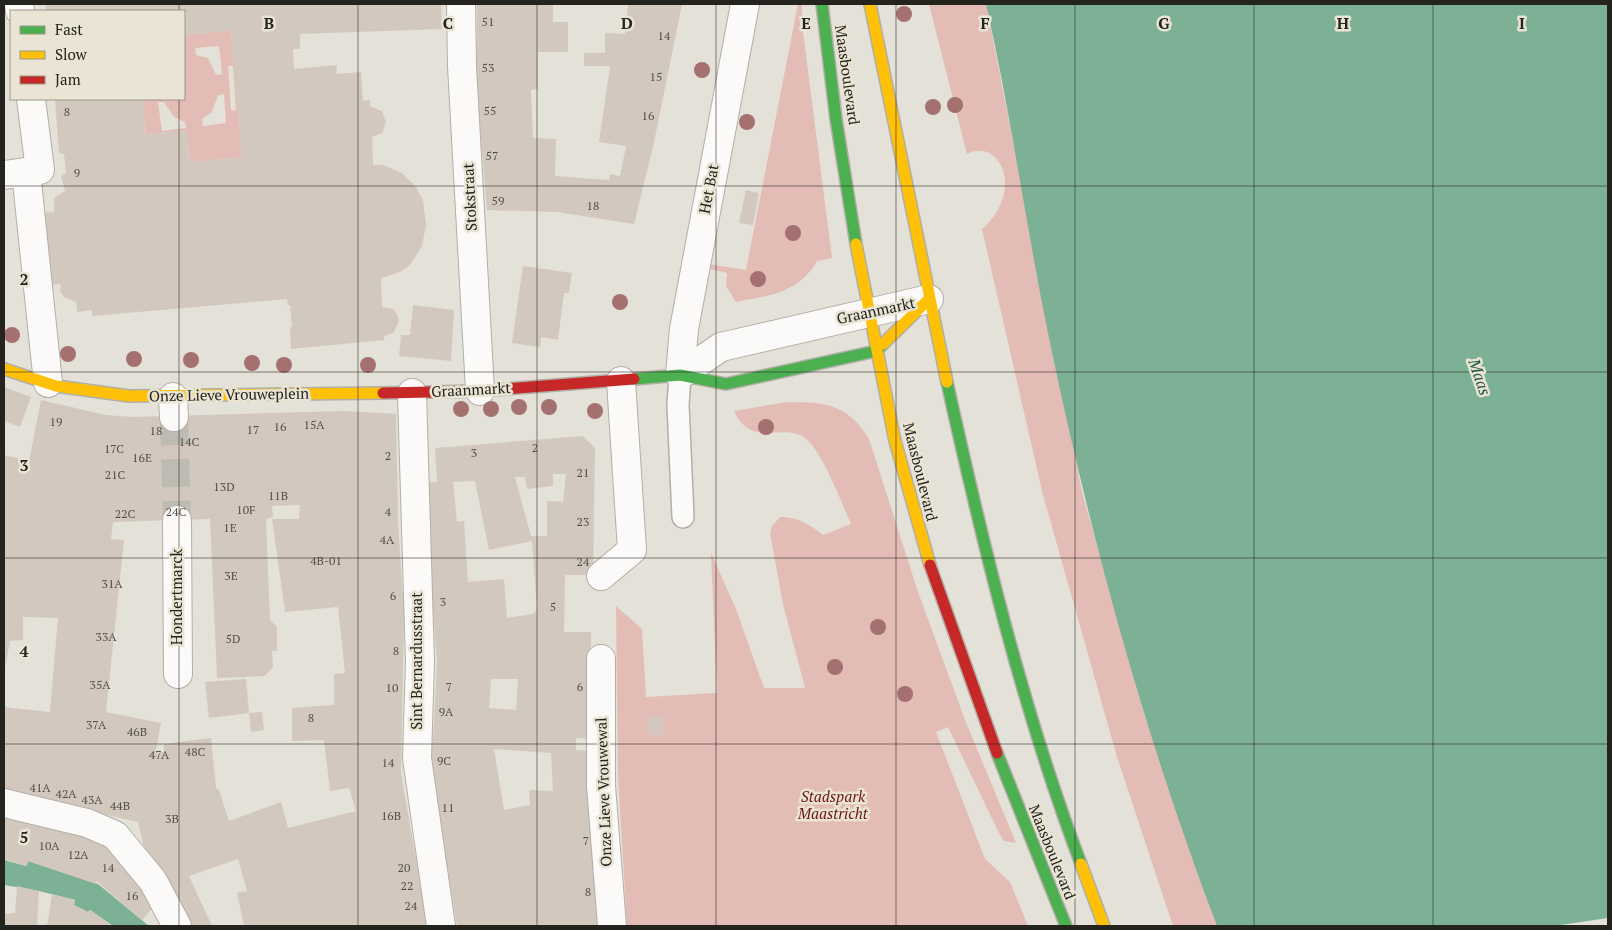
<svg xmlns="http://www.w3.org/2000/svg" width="1612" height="930" font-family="'PT Serif',serif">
<rect width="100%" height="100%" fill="#e4e1d8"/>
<g fill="#e3bcb5" fill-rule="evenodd">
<path d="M 798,4 L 802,4 L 802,24 L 832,258 L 817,261 C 799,293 768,296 736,302 L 726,286 L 727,273 L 707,268 L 708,264 L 746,270 Z"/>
<path d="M 929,4 L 986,4 L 1082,492 L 1145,716 L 1217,926 L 1173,926 L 1117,757 L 1043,495 L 982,229 C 993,220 1001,207 1004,193 C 1010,170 993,141 967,154 Z"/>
<path d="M 231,30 L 242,157 L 190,162 L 187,131 L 146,134 L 142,99 L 184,99 L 184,35 ZM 219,46 L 222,74 L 216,75 L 208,58 L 196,55 L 195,48 ZM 228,66 L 233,66 L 236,111 L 231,110 ZM 224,94 L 226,123 L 203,126 L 202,119 L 212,112 L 218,95 ZM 158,102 L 164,102 L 174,117 L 185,122 L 186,128 L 162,131 Z"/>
<path d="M 787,402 C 825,402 848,404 869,439 L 918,592 L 965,720 L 1016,843 L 1004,841 L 999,833 L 948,727 L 936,732 L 985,859 L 1010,882 L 1028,926 L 627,926 L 618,776 L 616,606 L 642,629 L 646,697 L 717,693 L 711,553 L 736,609 L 764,688 L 805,688 L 783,604 L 770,533 L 772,526 L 780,517 C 796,516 811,525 823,535 L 851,524 C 842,504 822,450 805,438 C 782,422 751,449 734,411 Z"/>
</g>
<g fill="#7cb195">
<path d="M 986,4 L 1608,4 L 1608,926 L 1217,926 C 1145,737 1090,536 1049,338 C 1026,227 1011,114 986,4 Z"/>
<polygon points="4,860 26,866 28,861 98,884 149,926 113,926 90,910 88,912 74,905 75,900 39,891 4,885"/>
</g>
<polygon fill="#e4e1d8" points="1608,918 1608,926 1554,926"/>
<g fill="#d3c8be" fill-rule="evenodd">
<polygon points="46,4 441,4 442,29 300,34 300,49 293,49 294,69 337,65 336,74 361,72 363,101 370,100 370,106 382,111 386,122 382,133 372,137 373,165 383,165 402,173 416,187 423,200 426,225 422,246 410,265 400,272 381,278 382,307 393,309 397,314 399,321 394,332 384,337 384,340 291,349 290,327 292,327 290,305 288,305 287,299 92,316 92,310 77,312 76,302 64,297 60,291 61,284 50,285 43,213 54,212 54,198 65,191 61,176 66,173 64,154 59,153 55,99 142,99 146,134 187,131 190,162 242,157 231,30 184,35 184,11 46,11"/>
<polygon points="477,4 553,4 553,22 568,22 568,52 538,52 538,89 531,90 533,138 556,139 555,176 609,180 610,174 620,176 626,146 599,142 610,66 584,66 584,53 605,53 605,33 625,34 628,4 682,4 653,147 634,224 557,212 487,210 477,91"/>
<polygon points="746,190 759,193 753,225 739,223"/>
<polygon points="523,266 572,273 569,293 564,293 558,340 541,337 540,347 512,343"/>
<polygon points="413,305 454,310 451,361 399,356 401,335 410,335"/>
<polygon points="4,387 31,397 20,427 4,421"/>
<path d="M 41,400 L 106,415 L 132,417 L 343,411 L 396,414 L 398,522 L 404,612 L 401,774 L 428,926 L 244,926 L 237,893 L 247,891 L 238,859 L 189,876 L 212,926 L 184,926 L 144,848 L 138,822 L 4,792 L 4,707 L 50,712 L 58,618 L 23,617 L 23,640 L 10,641 L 4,673 L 4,455 L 29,461 ZM 300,505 L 299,519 L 272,519 L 285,612 L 338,607 L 345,673 L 334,674 L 334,705 L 292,708 L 292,741 L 324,740 L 330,791 L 349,788 L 356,811 L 288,828 L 281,802 L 229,821 L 219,790 L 216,788 L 211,738 L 164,744 L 164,752 L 155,754 L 161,723 L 106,712 L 124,540 L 111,539 L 113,522 L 210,519 L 217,678 L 265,676 L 273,667 L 272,651 L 277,651 L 277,627 L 270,620 L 266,519 L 273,517 L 272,506 Z"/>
<path d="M 583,436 L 595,448 L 593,575 L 565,575 L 564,632 L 591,632 L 590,739 L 576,738 L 576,750 L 591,751 L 601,926 L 457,926 L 435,794 L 431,743 L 433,742 L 437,662 L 424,483 L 437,482 L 435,448 ZM 553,474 L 566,474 L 563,502 L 547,501 L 547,536 L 531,536 L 515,477 L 525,477 L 527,489 L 553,486 ZM 475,481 L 489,550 L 532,541 L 537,609 L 533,614 L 507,618 L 504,579 L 468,582 L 464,521 L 457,522 L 453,482 ZM 491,679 L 518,679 L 516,710 L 489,708 ZM 494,749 L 551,753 L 553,791 L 529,790 L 530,805 L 504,810 Z"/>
<polygon points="246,679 249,713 209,718 205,682"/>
<polygon points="262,712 264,730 251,732 249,713"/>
<polygon points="662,716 664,735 649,735 648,717"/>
<polygon points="4,814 15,816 113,846 159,901 142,920 96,881 96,884 28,861 27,866 4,860"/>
<polygon points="17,886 39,891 37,926 4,926 4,914 15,913"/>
<polygon points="52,894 75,900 74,905 88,912 90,910 109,924 109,926 47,926"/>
</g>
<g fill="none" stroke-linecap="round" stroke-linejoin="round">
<polyline stroke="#bebbb3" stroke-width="28" stroke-dasharray="28 14" stroke-linecap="butt" points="174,417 177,520"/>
<defs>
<polyline id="lane" points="680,375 678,405 683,517"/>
<g id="street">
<polyline points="19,4 20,11"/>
<polyline points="461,4 462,66 480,391"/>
<polyline points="26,172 48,383"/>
<polyline points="4,175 40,170 31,99"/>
<polyline points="680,375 684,329 745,4"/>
<polyline points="680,375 721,347 929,299"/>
<polyline points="412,393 420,662 417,758 441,926"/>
<polyline points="173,397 174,417"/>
<polyline points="177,520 178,674"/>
<polyline points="601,576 632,550 621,381"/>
<polyline points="601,659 601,786 612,926"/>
<polyline points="4,803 87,823 115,835 153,881 177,926"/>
</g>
<g id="fast">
<polyline points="822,4 836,119 856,244"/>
<polyline points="634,379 680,375 726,384 876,351 883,344"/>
<path d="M 947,382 C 983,545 1022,708 1081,864"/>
<polyline points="997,753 1066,926"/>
</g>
<g id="slow">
<polyline points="870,4 947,382"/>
<polyline points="856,244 895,441 930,565"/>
<polyline points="883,344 929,299"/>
<polyline points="4,369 56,386 129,396 383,393"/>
<polyline points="1081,864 1104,926"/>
</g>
<g id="jam">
<polyline points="383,393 480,391 634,379"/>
<polyline points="930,565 997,753"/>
</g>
</defs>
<use href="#lane" stroke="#b1afa8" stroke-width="24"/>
<use href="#street" stroke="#b1afa8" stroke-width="30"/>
<use href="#fast" stroke="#b1afa8" stroke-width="14"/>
<use href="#slow" stroke="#b1afa8" stroke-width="14"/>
<use href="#jam" stroke="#b1afa8" stroke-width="14"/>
<use href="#lane" stroke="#fbfaf9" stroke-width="21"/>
<use href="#street" stroke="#fbfaf9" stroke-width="28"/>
<use href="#fast" stroke="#4caf50" stroke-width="11"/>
<use href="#slow" stroke="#ffc107" stroke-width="11"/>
<use href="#jam" stroke="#c62828" stroke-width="11"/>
</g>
<g fill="#a47070">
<circle cx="904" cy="14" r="8"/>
<circle cx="702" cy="70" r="8"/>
<circle cx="955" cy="105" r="8"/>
<circle cx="933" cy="107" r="8"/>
<circle cx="747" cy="122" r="8"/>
<circle cx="793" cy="233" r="8"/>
<circle cx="758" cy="279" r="8"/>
<circle cx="620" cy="302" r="8"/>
<circle cx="12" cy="335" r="8"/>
<circle cx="68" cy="354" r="8"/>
<circle cx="134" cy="359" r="8"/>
<circle cx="191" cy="360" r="8"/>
<circle cx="252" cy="363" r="8"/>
<circle cx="284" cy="365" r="8"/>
<circle cx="368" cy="365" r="8"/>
<circle cx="519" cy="407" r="8"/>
<circle cx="549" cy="407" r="8"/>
<circle cx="461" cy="409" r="8"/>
<circle cx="491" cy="409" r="8"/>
<circle cx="595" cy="411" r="8"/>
<circle cx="766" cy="427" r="8"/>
<circle cx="878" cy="627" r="8"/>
<circle cx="835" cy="667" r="8"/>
<circle cx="905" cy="694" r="8"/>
</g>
<path fill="none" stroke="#25231d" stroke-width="1" stroke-opacity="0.55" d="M 179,4 L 179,11M 358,4 L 358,926M 537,4 L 537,926M 716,4 L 716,926M 896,4 L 896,926M 1075,4 L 1075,926M 1254,4 L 1254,926M 1433,4 L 1433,926M 179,99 L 179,926M 4,186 L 1608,186M 4,372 L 1608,372M 4,558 L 1608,558M 4,744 L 1608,744"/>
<g text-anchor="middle" stroke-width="5" stroke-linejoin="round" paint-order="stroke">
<g font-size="12" fill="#534f48">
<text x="488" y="26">51</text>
<text x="664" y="40">14</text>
<text x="488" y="72">53</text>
<text x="656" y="81">15</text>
<text x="490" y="115">55</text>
<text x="67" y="116">8</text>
<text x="648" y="120">16</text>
<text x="492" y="160">57</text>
<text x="77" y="177">9</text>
<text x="498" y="205">59</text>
<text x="593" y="210">18</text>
<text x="56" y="426">19</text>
<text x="314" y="429">15A</text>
<text x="280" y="431">16</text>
<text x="253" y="434">17</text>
<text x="156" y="435">18</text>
<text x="189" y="446">14C</text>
<text x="535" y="452">2</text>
<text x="114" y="453">17C</text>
<text x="474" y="457">3</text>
<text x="388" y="460">2</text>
<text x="142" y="462">16E</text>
<text x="583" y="477">21</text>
<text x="115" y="479">21C</text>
<text x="224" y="491">13D</text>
<text x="278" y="500">11B</text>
<text x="246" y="514">10F</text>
<text x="176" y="516">24C</text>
<text x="388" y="516">4</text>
<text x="125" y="518">22C</text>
<text x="583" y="526">23</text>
<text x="230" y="532">1E</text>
<text x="387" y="544">4A</text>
<text x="326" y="565">4B-01</text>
<text x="583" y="566">24</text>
<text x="231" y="580">3E</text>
<text x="112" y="588">31A</text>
<text x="393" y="600">6</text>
<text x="443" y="606">3</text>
<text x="553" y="611">5</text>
<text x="106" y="641">33A</text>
<text x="233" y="643">5D</text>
<text x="396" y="655">8</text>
<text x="100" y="689">35A</text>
<text x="449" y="691">7</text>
<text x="580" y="691">6</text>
<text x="392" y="692">10</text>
<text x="446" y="716">9A</text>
<text x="311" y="722">8</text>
<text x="96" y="729">37A</text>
<text x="137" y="736">46B</text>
<text x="195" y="756">48C</text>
<text x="159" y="759">47A</text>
<text x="444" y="765">9C</text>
<text x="388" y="767">14</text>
<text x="40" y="792">41A</text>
<text x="66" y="798">42A</text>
<text x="92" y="804">43A</text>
<text x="120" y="810">44B</text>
<text x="448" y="812">11</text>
<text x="391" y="820">16B</text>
<text x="172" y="823">3B</text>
<text x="586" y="845">7</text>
<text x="49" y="850">10A</text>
<text x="78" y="859">12A</text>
<text x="108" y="872">14</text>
<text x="404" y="872">20</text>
<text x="407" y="890">22</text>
<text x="588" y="896">8</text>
<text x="132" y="900">16</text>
<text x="411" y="910">24</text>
</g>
<g font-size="15" fill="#25231d" stroke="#e9e4d3">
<text transform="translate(847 75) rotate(82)" y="5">Maasboulevard</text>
<text transform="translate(709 189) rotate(-79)" y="5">Het Bat</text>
<text transform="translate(470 197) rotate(-93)" y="5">Stokstraat</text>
<text transform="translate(876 311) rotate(-12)" y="5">Graanmarkt</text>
<text transform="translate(471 390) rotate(-3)" y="5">Graanmarkt</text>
<text transform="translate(229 395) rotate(-1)" y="5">Onze Lieve Vrouweplein</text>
<text transform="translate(920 472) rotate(76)" y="5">Maasboulevard</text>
<text transform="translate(177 597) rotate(-90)" y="5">Hondertmarck</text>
<text transform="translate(417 661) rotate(-90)" y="5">Sint Bernardusstraat</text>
<text transform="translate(604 792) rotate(-92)" y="5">Onze Lieve Vrouwewal</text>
<text transform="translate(1052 852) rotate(68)" y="5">Maasboulevard</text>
</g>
<g font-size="15" font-style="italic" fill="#70131a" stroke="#e9e4d3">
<text x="833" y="802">Stadspark<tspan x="833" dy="17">Maastricht</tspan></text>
</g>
<g font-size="16" font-style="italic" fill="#1c573d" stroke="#e9e4d3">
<text transform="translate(1480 377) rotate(71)" y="6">Maas</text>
</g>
</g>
<g font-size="16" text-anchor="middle" font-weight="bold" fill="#25231d" stroke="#e9e4d3" stroke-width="5" stroke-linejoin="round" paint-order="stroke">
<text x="269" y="29">B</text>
<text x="448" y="29">C</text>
<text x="627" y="29">D</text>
<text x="806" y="29">E</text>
<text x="985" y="29">F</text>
<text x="1164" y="29">G</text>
<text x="1343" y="29">H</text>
<text x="1522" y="29">I</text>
<text x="24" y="285">2</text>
<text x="24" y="471">3</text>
<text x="24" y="657">4</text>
<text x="24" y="843">5</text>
</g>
<rect width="1612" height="930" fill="none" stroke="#25231d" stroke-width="10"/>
<rect x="10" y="10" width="175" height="90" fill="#e9e4d3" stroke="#9b978a"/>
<rect x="20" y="26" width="25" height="8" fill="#4caf50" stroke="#9b978a"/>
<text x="55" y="35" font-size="15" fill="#25231d">Fast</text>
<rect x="20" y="51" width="25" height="8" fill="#ffc107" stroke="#9b978a"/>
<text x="55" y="60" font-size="15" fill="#25231d">Slow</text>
<rect x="20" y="76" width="25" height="8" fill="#c62828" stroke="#9b978a"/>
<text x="55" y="85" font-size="15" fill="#25231d">Jam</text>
</svg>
